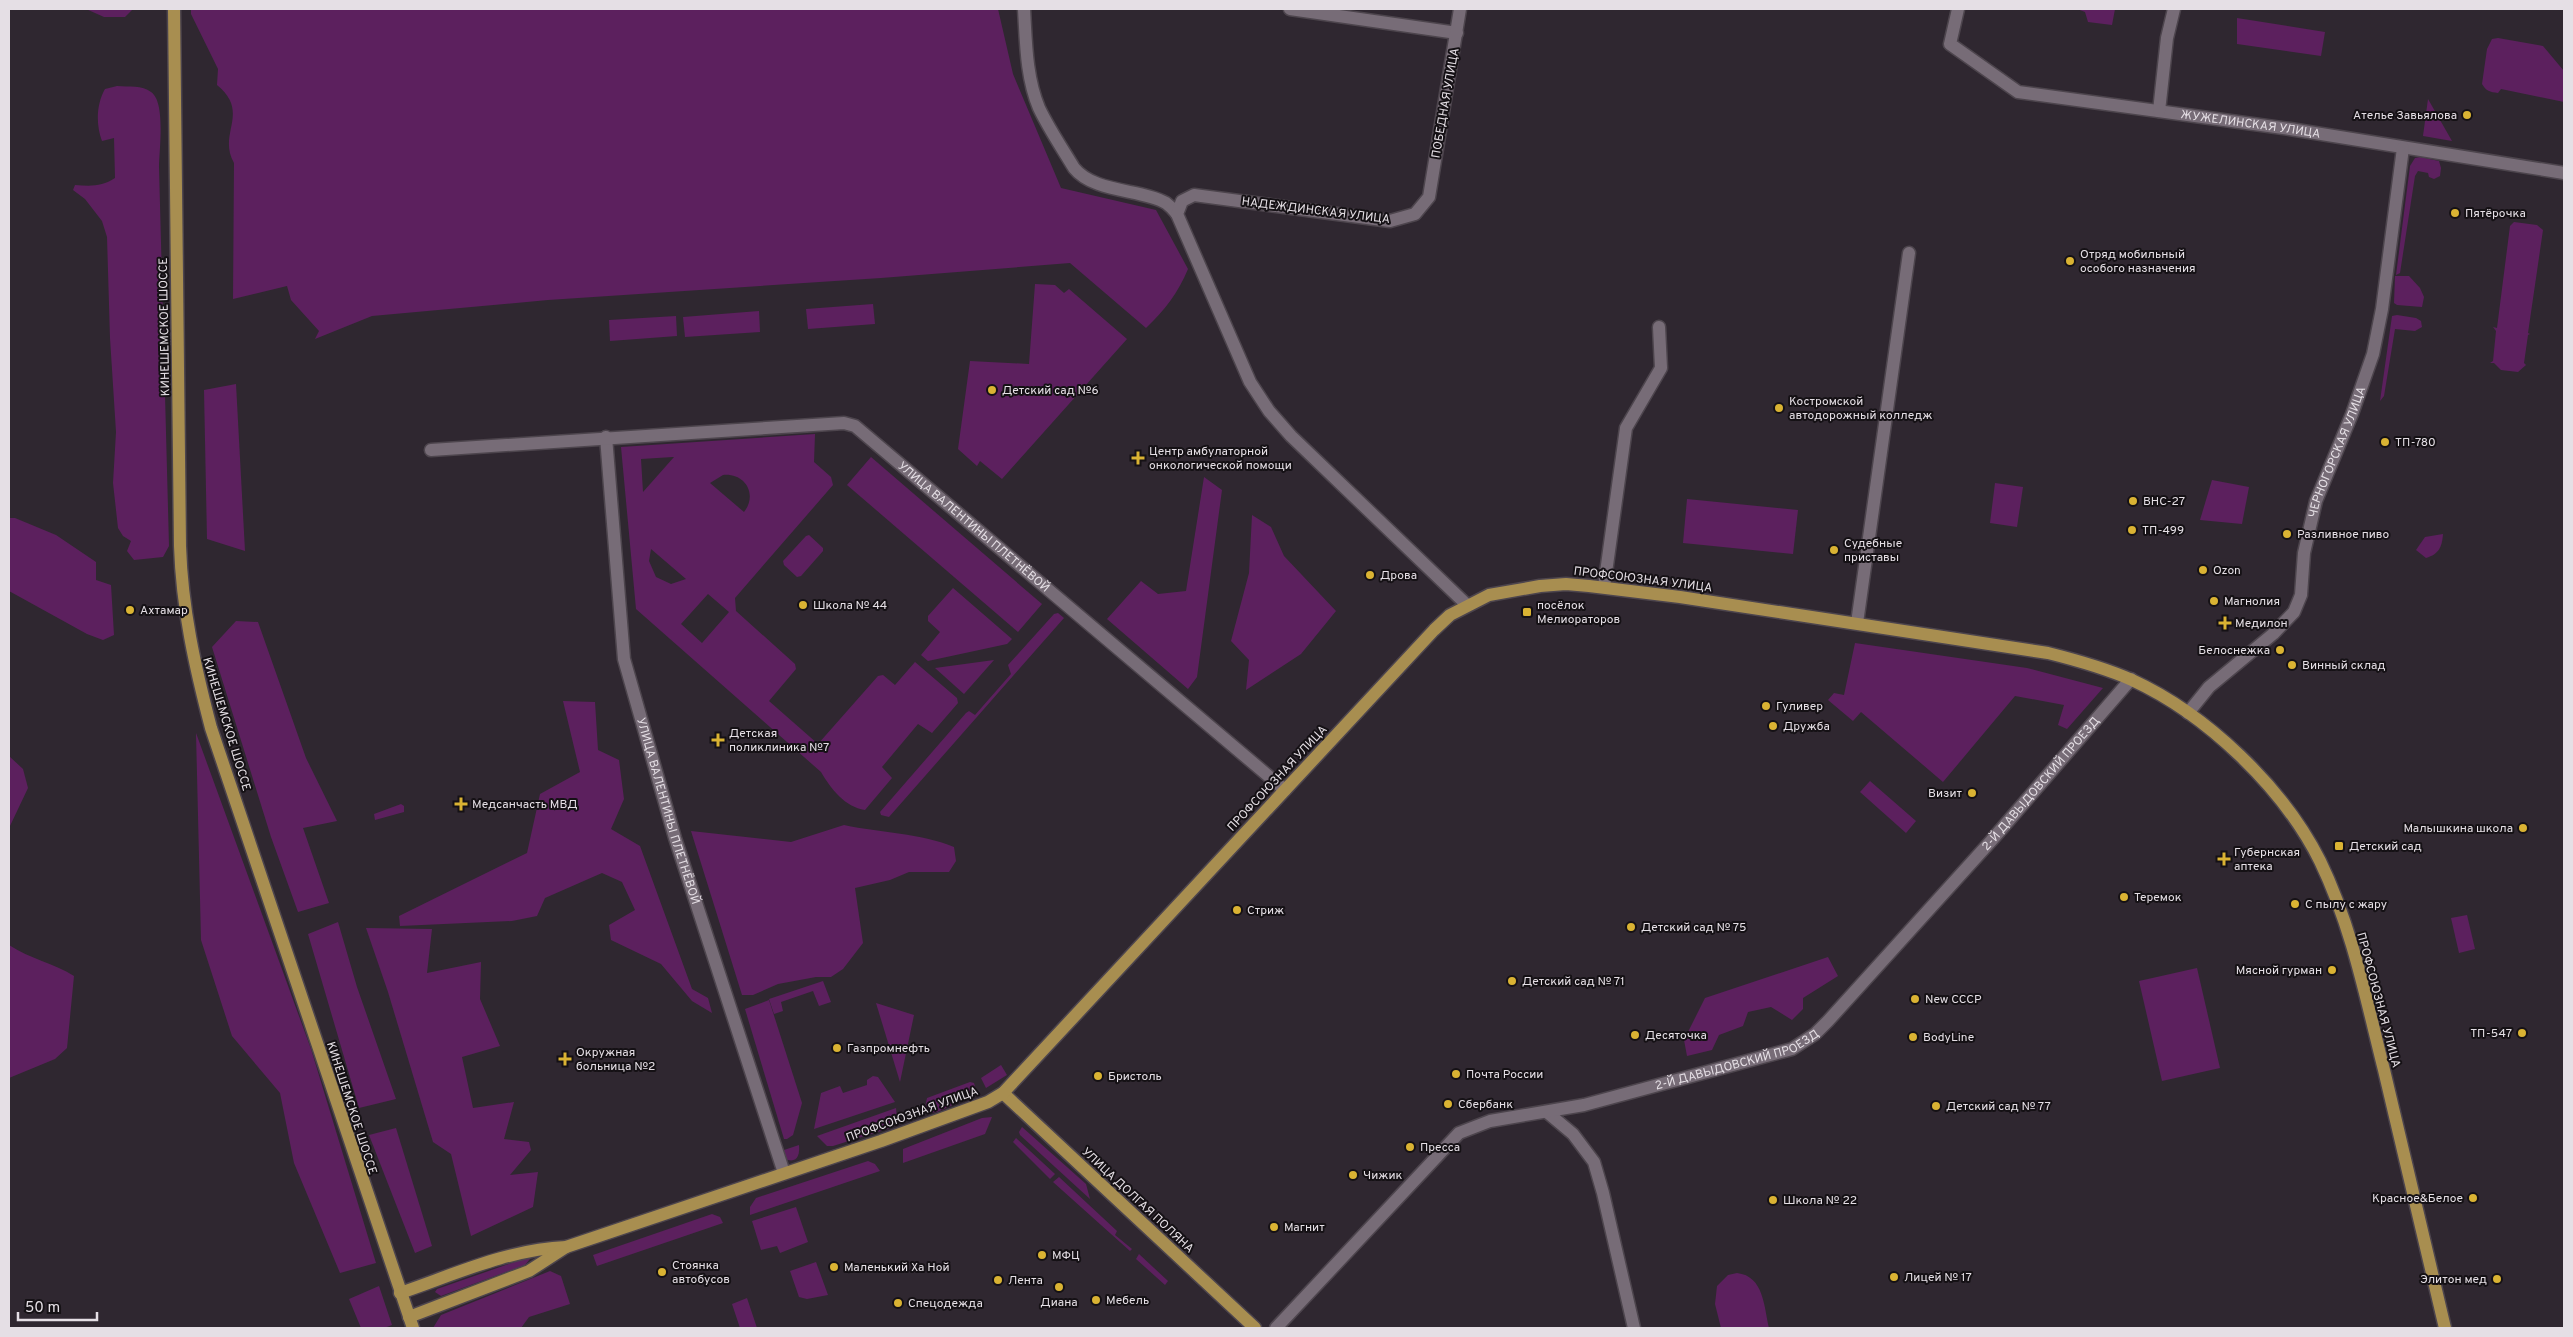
<svg xmlns="http://www.w3.org/2000/svg" width="2573" height="1337" font-family="Overpass,sans-serif">
<rect width="100%" height="100%" fill="#2f2730"/>
<g fill="#5c205e" fill-rule="evenodd">
<polygon points="86,9 133,9 125,17 104,17"/>
<path d="M 191,9 L 998,9 L 1013,74 L 1061,188 L 1156,210 L 1188,269 C 1178,293 1165,310 1146,328 L 1070,263 L 881,278 L 548,300 L 372,316 L 315,339 L 319,331 L 291,300 L 287,286 L 233,299 L 234,163 C 217,133 251,113 217,85 L 218,69 L 191,14 Z"/>
<polygon points="2077,9 2115,9 2112,25 2088,22 2085,12"/>
<polygon points="2237,18 2325,32 2321,56 2237,44"/>
<path d="M 2498,38 L 2543,46 L 2564,71 L 2564,102 L 2501,89 L 2498,93 C 2490,92 2486,91 2482,84 L 2487,49 L 2492,39 Z"/>
<path d="M 117,86 C 129,87 142,85 151,92 C 166,102 159,151 159,167 L 169,546 L 163,557 L 134,560 L 127,551 L 131,541 L 123,536 L 118,528 L 113,483 L 116,432 L 110,338 L 107,237 L 102,221 L 85,199 L 73,190 L 75,185 C 90,186 102,187 115,178 L 114,138 L 102,141 C 96,125 96,105 105,89 Z"/>
<polygon points="2428,99 2452,141 2423,136"/>
<polygon points="2420,157 2439,161 2441,168 2440,176 2434,179 2429,177 2428,173 2418,171 2415,176 2400,273 2396,275 2410,166 2415,158"/>
<polygon points="2514,222 2537,225 2543,230 2528,333 2530,334 2528,335 2524,363 2526,365 2518,372 2501,370 2494,363 2490,363 2493,361 2496,331 2493,327 2497,328 2510,226"/>
<polygon points="2395,276 2409,276 2420,288 2424,297 2422,307 2397,305 2394,303"/>
<polygon points="1035,284 1055,285 1064,293 1069,289 1127,339 1002,479 980,461 977,466 958,449 970,361 1029,364"/>
<polygon points="873,304 875,324 808,329 806,309"/>
<polygon points="759,311 760,332 685,337 683,317"/>
<polygon points="2397,315 2416,318 2421,321 2422,327 2415,331 2395,329 2384,396 2380,401 2392,316"/>
<polygon points="676,316 677,336 610,341 609,320"/>
<polygon points="236,384 245,551 207,539 204,390"/>
<path d="M 815,434 L 814,462 L 831,477 L 833,485 L 735,598 L 736,611 L 795,664 L 796,669 L 769,701 L 818,744 L 878,676 L 883,675 L 895,685 L 915,662 L 957,698 L 958,703 L 932,733 L 918,724 L 882,767 L 892,778 L 865,810 C 845,807 831,789 821,772 L 636,609 L 621,447 ZM 673,457 L 674,457 L 643,492 L 641,459 ZM 723,475 C 745,473 758,494 744,512 L 710,483 ZM 651,549 L 686,579 L 671,584 L 656,577 L 649,561 ZM 708,594 L 729,612 L 702,643 L 681,624 Z"/>
<polygon points="871,457 1042,604 1018,632 847,485"/>
<polygon points="1204,477 1222,490 1197,677 1188,689 1107,619 1141,581 1158,594 1186,591"/>
<polygon points="2212,480 2249,487 2242,524 2200,520"/>
<polygon points="1995,483 2023,487 2017,527 1990,523"/>
<polygon points="1687,499 1798,510 1793,554 1683,543"/>
<polygon points="1252,515 1271,527 1284,556 1336,611 1301,654 1246,690 1249,660 1231,641 1249,573"/>
<polygon points="9,518 15,518 56,535 96,562 96,580 111,585 114,635 103,640 87,634 9,591"/>
<path d="M 2443,534 C 2442,547 2439,554 2426,558 L 2416,550 L 2425,537 Z"/>
<polygon points="809,535 823,548 823,551 801,576 797,577 784,565 783,561 806,536"/>
<polygon points="953,588 1012,639 1007,644 928,661 921,655 940,632 928,621 928,616"/>
<polygon points="1058,613 1064,618 889,817 881,815 880,812 966,713 969,711 975,715 1011,674 1008,665 1054,614"/>
<polygon points="236,621 258,622 306,758 337,821 303,828 329,903 298,912 271,837 212,647"/>
<polygon points="1855,643 2027,668 2103,688 2067,729 2058,725 2064,705 2015,696 1943,782 1861,712 1853,721 1828,700 1834,693 1844,695"/>
<polygon points="994,660 964,694 935,668"/>
<polygon points="563,701 595,702 598,750 619,760 624,799 611,829 640,846 692,989 708,998 712,1013 692,1001 661,964 611,940 609,925 635,910 622,882 602,873 545,898 537,916 512,921 400,926 399,916 527,853 540,794 580,772"/>
<polygon points="196,733 311,1049 376,1263 340,1273 294,1163 280,1093 232,1036 201,940"/>
<polygon points="9,756 23,769 28,788 9,828"/>
<polygon points="1870,781 1916,821 1906,833 1860,792"/>
<polygon points="401,804 404,806 404,812 375,820 374,814"/>
<path d="M 844,825 C 881,833 920,833 954,847 L 956,861 L 949,872 L 909,872 L 890,880 L 855,888 L 863,943 L 843,969 L 831,977 L 816,977 L 778,984 L 753,995 L 742,995 L 691,831 L 791,842 Z"/>
<polygon points="2467,915 2475,949 2459,953 2451,918"/>
<polygon points="338,922 357,987 396,1099 359,1108 308,934"/>
<polygon points="366,928 432,929 427,973 481,962 480,999 500,1046 462,1057 473,1108 514,1102 504,1139 529,1142 531,1150 510,1175 538,1172 533,1207 471,1236 451,1154 433,1142 388,992"/>
<path d="M 9,945 C 30,959 54,963 74,976 L 67,1048 L 55,1059 L 9,1078 Z"/>
<polygon points="1828,957 1838,976 1803,998 1803,1009 1792,1020 1771,1007 1748,1012 1743,1026 1719,1035 1712,1050 1687,1056 1684,1040 1705,998"/>
<polygon points="2197,968 2220,1068 2162,1081 2139,981"/>
<polygon points="823,981 831,1002 819,1006 813,991 781,1002 783,1011 774,1014 769,999"/>
<polygon points="769,1000 802,1103 793,1135 787,1139 784,1139 745,1009"/>
<polygon points="876,1003 914,1015 900,1082"/>
<polygon points="1001,1065 1007,1075 986,1088 981,1078"/>
<polygon points="873,1076 878,1077 895,1102 814,1129 821,1093 840,1086 843,1093 867,1085 867,1080"/>
<polygon points="970,1082 974,1083 977,1094 937,1112 927,1113 925,1108 927,1098"/>
<polygon points="896,1108 897,1118 890,1128 833,1146 827,1146 817,1136"/>
<polygon points="992,1117 985,1134 903,1163 903,1149 982,1118"/>
<polygon points="1022,1127 1086,1184 1090,1199 1020,1135 1019,1132"/>
<polygon points="396,1128 432,1246 415,1253 369,1135"/>
<polygon points="1016,1138 1055,1174 1050,1179 1013,1142"/>
<path d="M 799,1145 C 800,1155 797,1164 785,1159 L 781,1151 Z"/>
<polygon points="868,1161 875,1164 880,1171 750,1215 750,1207 756,1198"/>
<polygon points="1059,1177 1117,1231 1115,1235 1132,1249 1130,1251 1053,1182"/>
<polygon points="796,1207 808,1242 780,1253 777,1246 761,1250 752,1221"/>
<polygon points="712,1214 720,1217 723,1223 597,1266 593,1255"/>
<polygon points="1139,1254 1168,1281 1165,1285 1136,1259"/>
<polygon points="523,1259 530,1259 525,1265 441,1296 435,1292 437,1289"/>
<polygon points="816,1262 828,1295 807,1299 799,1297 790,1271"/>
<polygon points="550,1271 561,1276 570,1304 529,1317 521,1328 433,1328 441,1315"/>
<path d="M 1737,1273 C 1764,1276 1764,1307 1769,1328 L 1721,1328 L 1715,1304 L 1717,1286 L 1728,1275 Z"/>
<polygon points="379,1286 392,1325 384,1328 361,1328 349,1299"/>
<polygon points="747,1298 757,1328 740,1328 732,1304"/>
</g>
<g fill="none" stroke-linecap="round" stroke-linejoin="round">
<defs>
<g id="minor">
<path d="M 1024,9 C 1026,42 1026,77 1039,108 C 1049,129 1062,148 1074,168 C 1094,193 1142,189 1166,203 C 1170,206 1174,210 1177,214"/>
<polyline points="1290,9 1457,33"/>
<polyline points="1460,9 1429,197 1415,214 1390,221 1194,195 1182,201 1177,214 1250,382 1269,411 1291,436 1467,605"/>
<path id="s1" d="M 1958,9 L 1950,44 L 2018,92 L 2290,129 L 2564,173"/>
<polyline points="2159,111 2167,38 2174,9"/>
<path id="s2" d="M 606,437 L 624,659 L 675,838 L 784,1173"/>
<path id="s3" d="M 431,450 L 844,423 L 855,426 L 1285,790"/>
<polyline points="1604,587 1626,428 1661,368 1659,327"/>
<polyline points="1857,623 1909,253"/>
<path id="s4" d="M 2188,713 L 2209,687 L 2273,634 L 2294,612 L 2301,595 L 2304,553 L 2316,501 L 2352,414 L 2373,354 L 2382,309 L 2403,148"/>
<polyline points="1548,1113 1573,1134 1594,1162 1603,1193 1634,1328"/>
<path id="s5" d="M 1276,1328 L 1459,1133 L 1490,1121 L 1584,1105 L 1792,1049 L 1815,1034 L 1828,1021 L 1991,841 L 2131,679"/>
</g>
<g id="major">
<path d="M 174,9 L 180,546 C 182,609 195,667 211,728 L 413,1328"/>
<polyline points="1003,1093 1255,1328"/>
<path d="M 400,1293 C 453,1275 509,1249 566,1247 L 881,1141 L 988,1102 L 1003,1093 L 1434,630 L 1450,615 L 1489,595 L 1540,586 L 1566,584 L 1589,586 L 1680,597 L 2048,653 C 2076,660 2105,668 2132,680 C 2206,714 2283,787 2320,861 C 2352,927 2366,999 2384,1070 C 2405,1156 2425,1242 2445,1328"/>
<polyline points="409,1317 529,1271 566,1247"/>
</g>
</defs>
<use href="#minor" stroke="#4d454d" stroke-width="15"/>
<use href="#major" stroke="#4d454d" stroke-width="15"/>
<use href="#minor" stroke="#776c77" stroke-width="12"/>
<use href="#major" stroke="#a88e50" stroke-width="12"/>
</g>
<g fill="#dab333" stroke="#151115" stroke-width="2">
<circle cx="2467" cy="115" r="5"/>
<circle cx="2455" cy="213" r="5"/>
<circle cx="2070" cy="261" r="5"/>
<circle cx="992" cy="390" r="5"/>
<circle cx="1779" cy="408" r="5"/>
<circle cx="2385" cy="442" r="5"/>
<path d="M1135.5 450.5h5v5h5v5h-5v5h-5v-5h-5v-5h5z"/>
<circle cx="2133" cy="501" r="5"/>
<circle cx="2132" cy="530" r="5"/>
<circle cx="2287" cy="534" r="5"/>
<circle cx="1834" cy="550" r="5"/>
<circle cx="2203" cy="570" r="5"/>
<circle cx="1370" cy="575" r="5"/>
<circle cx="2214" cy="601" r="5"/>
<circle cx="803" cy="605" r="5"/>
<circle cx="130" cy="610" r="5"/>
<rect x="1522" y="607" width="10" height="10" rx="2.5"/>
<path d="M2222.5 615.5h5v5h5v5h-5v5h-5v-5h-5v-5h5z"/>
<circle cx="2280" cy="650" r="5"/>
<circle cx="2292" cy="665" r="5"/>
<circle cx="1766" cy="706" r="5"/>
<circle cx="1773" cy="726" r="5"/>
<path d="M715.5 732.5h5v5h5v5h-5v5h-5v-5h-5v-5h5z"/>
<circle cx="1972" cy="793" r="5"/>
<path d="M458.5 796.5h5v5h5v5h-5v5h-5v-5h-5v-5h5z"/>
<circle cx="2523" cy="828" r="5"/>
<rect x="2334" y="841" width="10" height="10" rx="2.5"/>
<path d="M2221.5 851.5h5v5h5v5h-5v5h-5v-5h-5v-5h5z"/>
<circle cx="2124" cy="897" r="5"/>
<circle cx="2295" cy="904" r="5"/>
<circle cx="1237" cy="910" r="5"/>
<circle cx="1631" cy="927" r="5"/>
<circle cx="2332" cy="970" r="5"/>
<circle cx="1512" cy="981" r="5"/>
<circle cx="1915" cy="999" r="5"/>
<circle cx="2522" cy="1033" r="5"/>
<circle cx="1635" cy="1035" r="5"/>
<circle cx="1913" cy="1037" r="5"/>
<circle cx="837" cy="1048" r="5"/>
<path d="M562.5 1051.5h5v5h5v5h-5v5h-5v-5h-5v-5h5z"/>
<circle cx="1456" cy="1074" r="5"/>
<circle cx="1098" cy="1076" r="5"/>
<circle cx="1448" cy="1104" r="5"/>
<circle cx="1936" cy="1106" r="5"/>
<circle cx="1410" cy="1147" r="5"/>
<circle cx="1353" cy="1175" r="5"/>
<circle cx="2473" cy="1198" r="5"/>
<circle cx="1773" cy="1200" r="5"/>
<circle cx="1274" cy="1227" r="5"/>
<circle cx="1042" cy="1255" r="5"/>
<circle cx="834" cy="1267" r="5"/>
<circle cx="662" cy="1272" r="5"/>
<circle cx="1894" cy="1277" r="5"/>
<circle cx="2497" cy="1279" r="5"/>
<circle cx="998" cy="1280" r="5"/>
<circle cx="1059" cy="1287" r="5"/>
<circle cx="1096" cy="1300" r="5"/>
<circle cx="898" cy="1303" r="5"/>
</g>
<g text-anchor="middle" stroke-width="4" stroke-linejoin="round" paint-order="stroke">
<g font-size="12" fill="#e5dfe5" stroke="#151115">
<text transform="translate(1445 103) rotate(-80)" y="4">ПОБЕДНАЯ УЛИЦА</text>
<text dy="4" stroke="none"><textPath href="#s1" startOffset="354">ЖУЖЕЛИНСКАЯ УЛИЦА</textPath></text>
<text transform="translate(1316 210) rotate(7)" y="4">НАДЕЖДИНСКАЯ УЛИЦА</text>
<text transform="translate(164 327) rotate(-91)" y="4">КИНЕШЕМСКОЕ ШОССЕ</text>
<text dy="4" stroke="none"><textPath href="#s4" startOffset="314">ЧЕРНОГОРСКАЯ УЛИЦА</textPath></text>
<text dy="4" stroke="none"><textPath href="#s3" startOffset="581">УЛИЦА ВАЛЕНТИНЫ ПЛЕТНЁВОЙ</textPath></text>
<text transform="translate(1643 579) rotate(7)" y="4">ПРОФСОЮЗНАЯ УЛИЦА</text>
<text transform="translate(227 724) rotate(73)" y="4">КИНЕШЕМСКОЕ ШОССЕ</text>
<text transform="translate(1277 778) rotate(-47)" y="4">ПРОФСОЮЗНАЯ УЛИЦА</text>
<text dy="4" stroke="none"><textPath href="#s5" startOffset="976">2-Й ДАВЫДОВСКИЙ ПРОЕЗД</textPath></text>
<text dy="4" stroke="none"><textPath href="#s2" startOffset="381">УЛИЦА ВАЛЕНТИНЫ ПЛЕТНЁВОЙ</textPath></text>
<text transform="translate(2379 1000) rotate(75)" y="4">ПРОФСОЮЗНАЯ УЛИЦА</text>
<text dy="4" stroke="none"><textPath href="#s5" startOffset="556">2-Й ДАВЫДОВСКИЙ ПРОЕЗД</textPath></text>
<text transform="translate(352 1108) rotate(72)" y="4">КИНЕШЕМСКОЕ ШОССЕ</text>
<text transform="translate(912 1114) rotate(-20)" y="4">ПРОФСОЮЗНАЯ УЛИЦА</text>
<text transform="translate(1138 1200) rotate(43)" y="4">УЛИЦА ДОЛГАЯ ПОЛЯНА</text>
</g>
<g font-size="12" fill="#e5dfe5" stroke="#151115" text-anchor="start">
<text x="2457" y="119" text-anchor="end">Ателье Завьялова</text>
<text x="2465" y="217">Пятёрочка</text>
<text x="2080" y="258">Отряд мобильный<tspan x="2080" dy="14">особого назначения</tspan></text>
<text x="1002" y="394">Детский сад №6</text>
<text x="1789" y="405">Костромской<tspan x="1789" dy="14">автодорожный колледж</tspan></text>
<text x="2395" y="446">ТП-780</text>
<text x="1149" y="455">Центр амбулаторной<tspan x="1149" dy="14">онкологической помощи</tspan></text>
<text x="2143" y="505">ВНС-27</text>
<text x="2142" y="534">ТП-499</text>
<text x="2297" y="538">Разливное пиво</text>
<text x="1844" y="547">Судебные<tspan x="1844" dy="14">приставы</tspan></text>
<text x="2213" y="574">Ozon</text>
<text x="1380" y="579">Дрова</text>
<text x="2224" y="605">Магнолия</text>
<text x="813" y="609">Школа № 44</text>
<text x="1537" y="609">посёлок<tspan x="1537" dy="14">Мелиораторов</tspan></text>
<text x="140" y="614">Ахтамар</text>
<text x="2235" y="627">Медилон</text>
<text x="2270" y="654" text-anchor="end">Белоснежка</text>
<text x="2302" y="669">Винный склад</text>
<text x="1776" y="710">Гуливер</text>
<text x="1783" y="730">Дружба</text>
<text x="729" y="737">Детская<tspan x="729" dy="14">поликлиника №7</tspan></text>
<text x="1962" y="797" text-anchor="end">Визит</text>
<text x="472" y="808">Медсанчасть МВД</text>
<text x="2513" y="832" text-anchor="end">Малышкина школа</text>
<text x="2349" y="850">Детский сад</text>
<text x="2234" y="856">Губернская<tspan x="2234" dy="14">аптека</tspan></text>
<text x="2134" y="901">Теремок</text>
<text x="2305" y="908">С пылу с жару</text>
<text x="1247" y="914">Стриж</text>
<text x="1641" y="931">Детский сад № 75</text>
<text x="2322" y="974" text-anchor="end">Мясной гурман</text>
<text x="1522" y="985">Детский сад № 71</text>
<text x="1925" y="1003">New СССР</text>
<text x="2512" y="1037" text-anchor="end">ТП-547</text>
<text x="1645" y="1039">Десяточка</text>
<text x="1923" y="1041">BodyLine</text>
<text x="847" y="1052">Газпромнефть</text>
<text x="576" y="1056">Окружная<tspan x="576" dy="14">больница №2</tspan></text>
<text x="1466" y="1078">Почта России</text>
<text x="1108" y="1080">Бристоль</text>
<text x="1458" y="1108">Сбербанк</text>
<text x="1946" y="1110">Детский сад № 77</text>
<text x="1420" y="1151">Пресса</text>
<text x="1363" y="1179">Чижик</text>
<text x="2463" y="1202" text-anchor="end">Красное&amp;Белое</text>
<text x="1783" y="1204">Школа № 22</text>
<text x="1284" y="1231">Магнит</text>
<text x="1052" y="1259">МФЦ</text>
<text x="672" y="1269">Стоянка<tspan x="672" dy="14">автобусов</tspan></text>
<text x="844" y="1271">Маленький Ха Ной</text>
<text x="1904" y="1281">Лицей № 17</text>
<text x="2487" y="1283" text-anchor="end">Элитон мед</text>
<text x="1008" y="1284">Лента</text>
<text x="1106" y="1304">Мебель</text>
<text x="1059" y="1306" text-anchor="middle">Диана</text>
<text x="908" y="1307">Спецодежда</text>
</g>
</g>
<rect width="2573" height="1337" fill="none" stroke="#e5dfe5" stroke-width="20"/>
<path d="M18 1312v8h79v-8" fill="none" stroke="#e5dfe5" stroke-width="2.5"/>
<text x="25" y="1312" font-size="15" fill="#e5dfe5" stroke="#151115" stroke-width="4" paint-order="stroke">50 m</text>
</svg>
